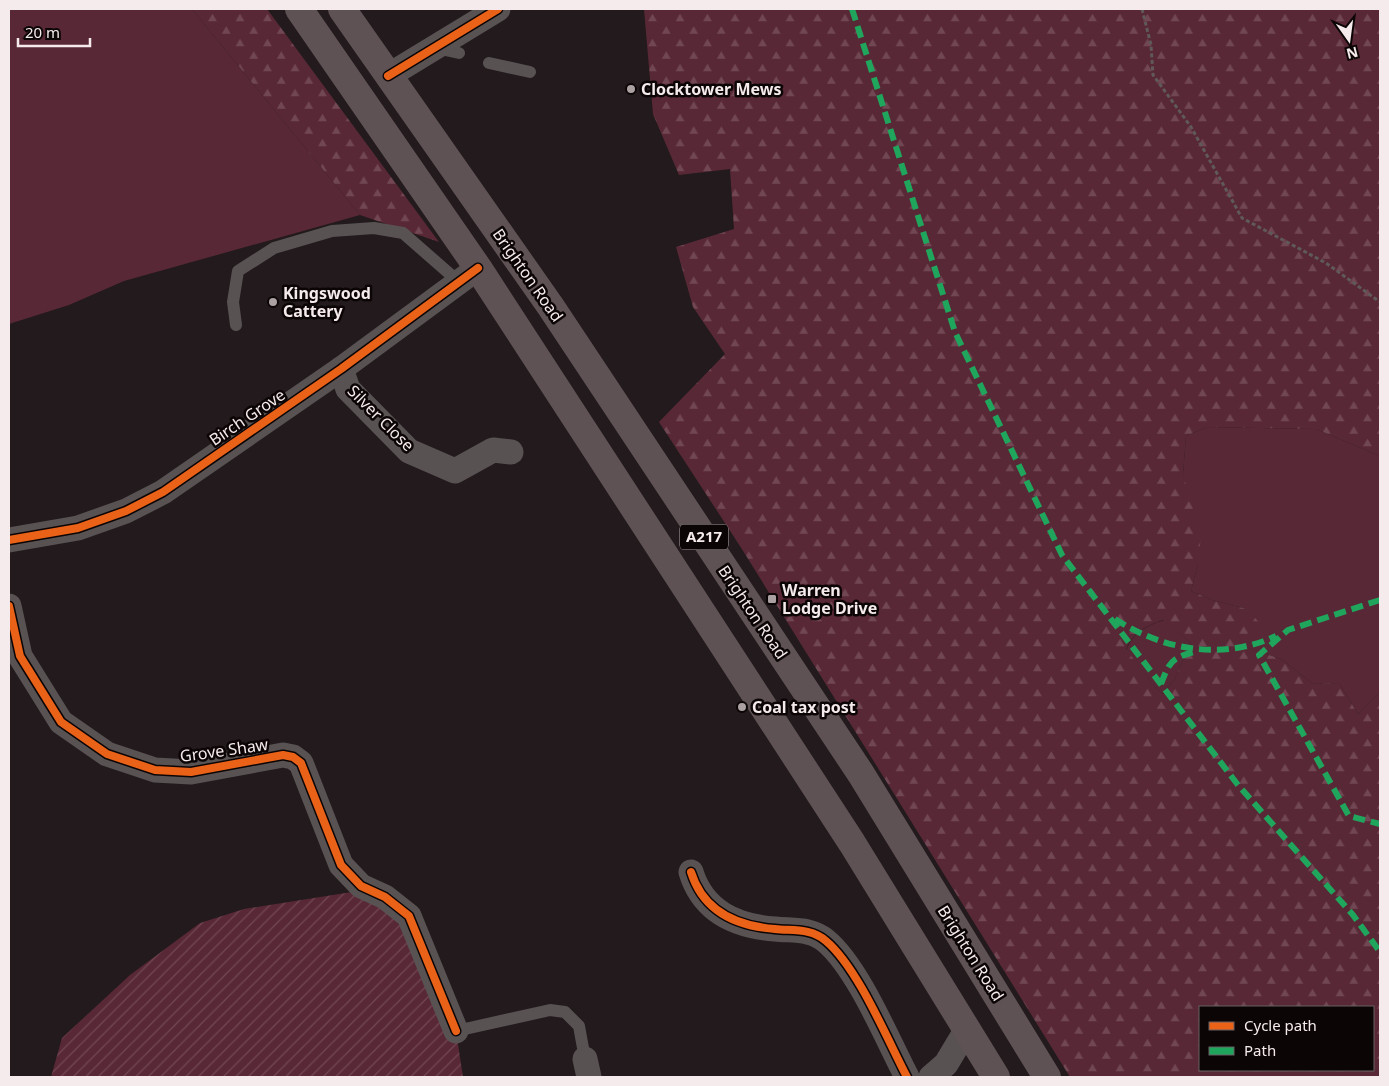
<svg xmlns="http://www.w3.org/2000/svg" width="1389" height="1086" font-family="'Noto Sans',sans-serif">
<defs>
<pattern id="forest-firs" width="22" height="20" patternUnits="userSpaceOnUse" patternTransform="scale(1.25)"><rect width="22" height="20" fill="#592836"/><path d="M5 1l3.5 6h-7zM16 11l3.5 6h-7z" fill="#714753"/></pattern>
<pattern id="garden-furrows" width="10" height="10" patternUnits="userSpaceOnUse" patternTransform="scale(1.25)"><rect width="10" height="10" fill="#592836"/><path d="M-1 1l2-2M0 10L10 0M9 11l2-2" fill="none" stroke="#714753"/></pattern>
</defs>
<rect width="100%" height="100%" fill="#221a1c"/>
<g fill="#592836">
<polygon points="9,9 192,9 360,215 124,281 69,305 9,324"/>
<polygon points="1207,427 1316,429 1380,456 1380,692 1358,714 1339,683 1313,684 1281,659 1239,645 1247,609 1212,600 1191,591 1198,563 1183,474 1186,436"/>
<path d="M 1164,620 L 1191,643 L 1174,680 L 1163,694 L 1155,687 L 1126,650 C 1134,632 1146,626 1164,620 Z"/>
</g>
<g fill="url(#forest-firs)" fill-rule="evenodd">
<polygon points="192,9 267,9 439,242 360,215"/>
<path d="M 644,9 L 1380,9 L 1380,456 L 1316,429 L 1207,427 L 1186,436 L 1183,474 L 1201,536 L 1198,563 L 1191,591 L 1212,600 L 1247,609 L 1264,628 L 1240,645 L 1281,659 L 1313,684 L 1339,683 L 1358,714 L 1380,692 L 1380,1077 L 1070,1077 L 740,546 L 659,422 L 725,354 L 693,307 L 676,247 L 734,229 L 730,169 L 679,175 L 653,114 ZM 1163,620 L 1191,643 L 1174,680 L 1163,694 L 1155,687 L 1126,649 C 1134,632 1146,626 1163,620 ZM 1200,1007 L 1373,1007 L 1373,1070 L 1200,1070 Z"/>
</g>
<polygon fill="url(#garden-furrows)" points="358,891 385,897 456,1031 463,1077 51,1077 62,1038 130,975 200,923 244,909"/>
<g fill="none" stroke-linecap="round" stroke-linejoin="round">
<polyline stroke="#5f595a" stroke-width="3" stroke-dasharray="4 2.5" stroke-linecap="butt" points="1142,9 1151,45 1153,75 1191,127 1242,218 1326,263 1380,302"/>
<g stroke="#585253" stroke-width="12">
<polyline points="436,48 459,53"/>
<polyline points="489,63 530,72"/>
<polyline points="236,325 233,302 238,271 274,248 332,231 374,228 403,233 459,282"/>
<polyline points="456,1031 550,1010 565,1012 579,1026 585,1059"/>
</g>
<g stroke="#585253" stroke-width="25">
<polyline points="388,76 498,9"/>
<polyline points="341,369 348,389 409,451 455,471 493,450 511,452"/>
<polyline points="9,540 78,528 126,511 163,492 341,369 478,268"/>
<polyline points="9,606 20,656 61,722 107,754 155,770 191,772 283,755 293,757 301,763 341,865 361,886 385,897 409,916 456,1031"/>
<path d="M 691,872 C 703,911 735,926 775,929 C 793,931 811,928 826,941 C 858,968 887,1039 907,1077"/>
<polyline points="585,1059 589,1077"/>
<polyline points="931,1077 946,1064 967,1029"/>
</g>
<g stroke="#5f5255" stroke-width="28">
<polyline points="299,9 478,268 852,843 996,1077"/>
<polyline points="342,9 551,307 861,774 1047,1077"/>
</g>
<g stroke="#20a55d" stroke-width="6" stroke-dasharray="12 6" stroke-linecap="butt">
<polyline points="852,9 955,332 1062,555 1238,785 1353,915 1380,952"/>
<polyline points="1380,600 1288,630 1259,655 1349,816 1380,824"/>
<path d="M 1115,619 C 1163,650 1222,661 1276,636"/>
<path d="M 1161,684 C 1170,660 1172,658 1197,651"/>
</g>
<defs>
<g id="cycleway">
<polyline points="388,76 498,9"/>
<polyline points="9,540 78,528 126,511 163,492 341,369 478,268"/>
<polyline points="9,606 20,656 61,722 107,754 155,770 191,772 283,755 293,757 301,763 341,865 361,886 385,897 409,916 456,1031"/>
<path d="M 691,872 C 703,911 735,926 775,929 C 793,931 811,928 826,941 C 858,968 887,1039 907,1077"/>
</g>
</defs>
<use href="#cycleway" stroke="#0b0506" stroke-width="11"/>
<use href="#cycleway" stroke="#ea6118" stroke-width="8"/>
</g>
<g fill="#aba1a3" stroke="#0b0506" stroke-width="2">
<circle cx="631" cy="89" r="5"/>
<circle cx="273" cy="302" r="5"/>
<rect x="767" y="594" width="10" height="10" rx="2.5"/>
<circle cx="742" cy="707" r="5"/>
</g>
<g text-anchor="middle" stroke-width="5" stroke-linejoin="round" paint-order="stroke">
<rect fill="#0b0506" stroke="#afa5a7" stroke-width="1" x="680" y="524.5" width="48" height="25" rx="4"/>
<g font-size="15" font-weight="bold" fill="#f5eaec">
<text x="704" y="542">A217</text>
</g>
<g font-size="16" font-weight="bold" fill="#f5eaec" stroke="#0b0506" text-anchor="start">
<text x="641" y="95">Clocktower Mews</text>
<text x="283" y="299">Kingswood<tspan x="283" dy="18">Cattery</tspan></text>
<text x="782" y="596">Warren<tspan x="782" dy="18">Lodge Drive</tspan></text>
<text x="752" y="713">Coal tax post</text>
</g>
<g font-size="16" fill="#f5eaec" stroke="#0b0506">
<text transform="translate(528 275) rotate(55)" y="6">Brighton Road</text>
<text transform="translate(247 417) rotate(-34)" y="6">Birch Grove</text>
<text transform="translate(381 418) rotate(45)" y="6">Silver Close</text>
<text transform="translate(753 612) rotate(56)" y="6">Brighton Road</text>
<text transform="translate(224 750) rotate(-8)" y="6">Grove Shaw</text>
<text transform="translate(971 953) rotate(58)" y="6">Brighton Road</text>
</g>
</g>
<rect width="1389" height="1086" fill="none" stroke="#f5eaec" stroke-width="20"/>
<rect x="1199" y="1006" width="175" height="65" fill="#0b0506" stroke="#696162"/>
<rect x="1209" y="1022" width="25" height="8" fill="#ea6118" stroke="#696162"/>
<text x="1244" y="1031" font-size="15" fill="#f5eaec">Cycle path</text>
<rect x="1209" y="1047" width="25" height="8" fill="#20a55d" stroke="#696162"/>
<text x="1244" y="1056" font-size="15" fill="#f5eaec">Path</text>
<g transform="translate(1349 40) rotate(166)" stroke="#0b0506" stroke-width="4" paint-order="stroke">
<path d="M0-4L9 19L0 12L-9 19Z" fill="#f5eaec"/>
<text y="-8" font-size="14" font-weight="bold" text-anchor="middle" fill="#f5eaec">N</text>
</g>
<path d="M18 38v8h72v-8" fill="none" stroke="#f5eaec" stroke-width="2.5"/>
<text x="25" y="38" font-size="15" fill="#f5eaec" stroke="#0b0506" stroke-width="4" paint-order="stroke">20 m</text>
</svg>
